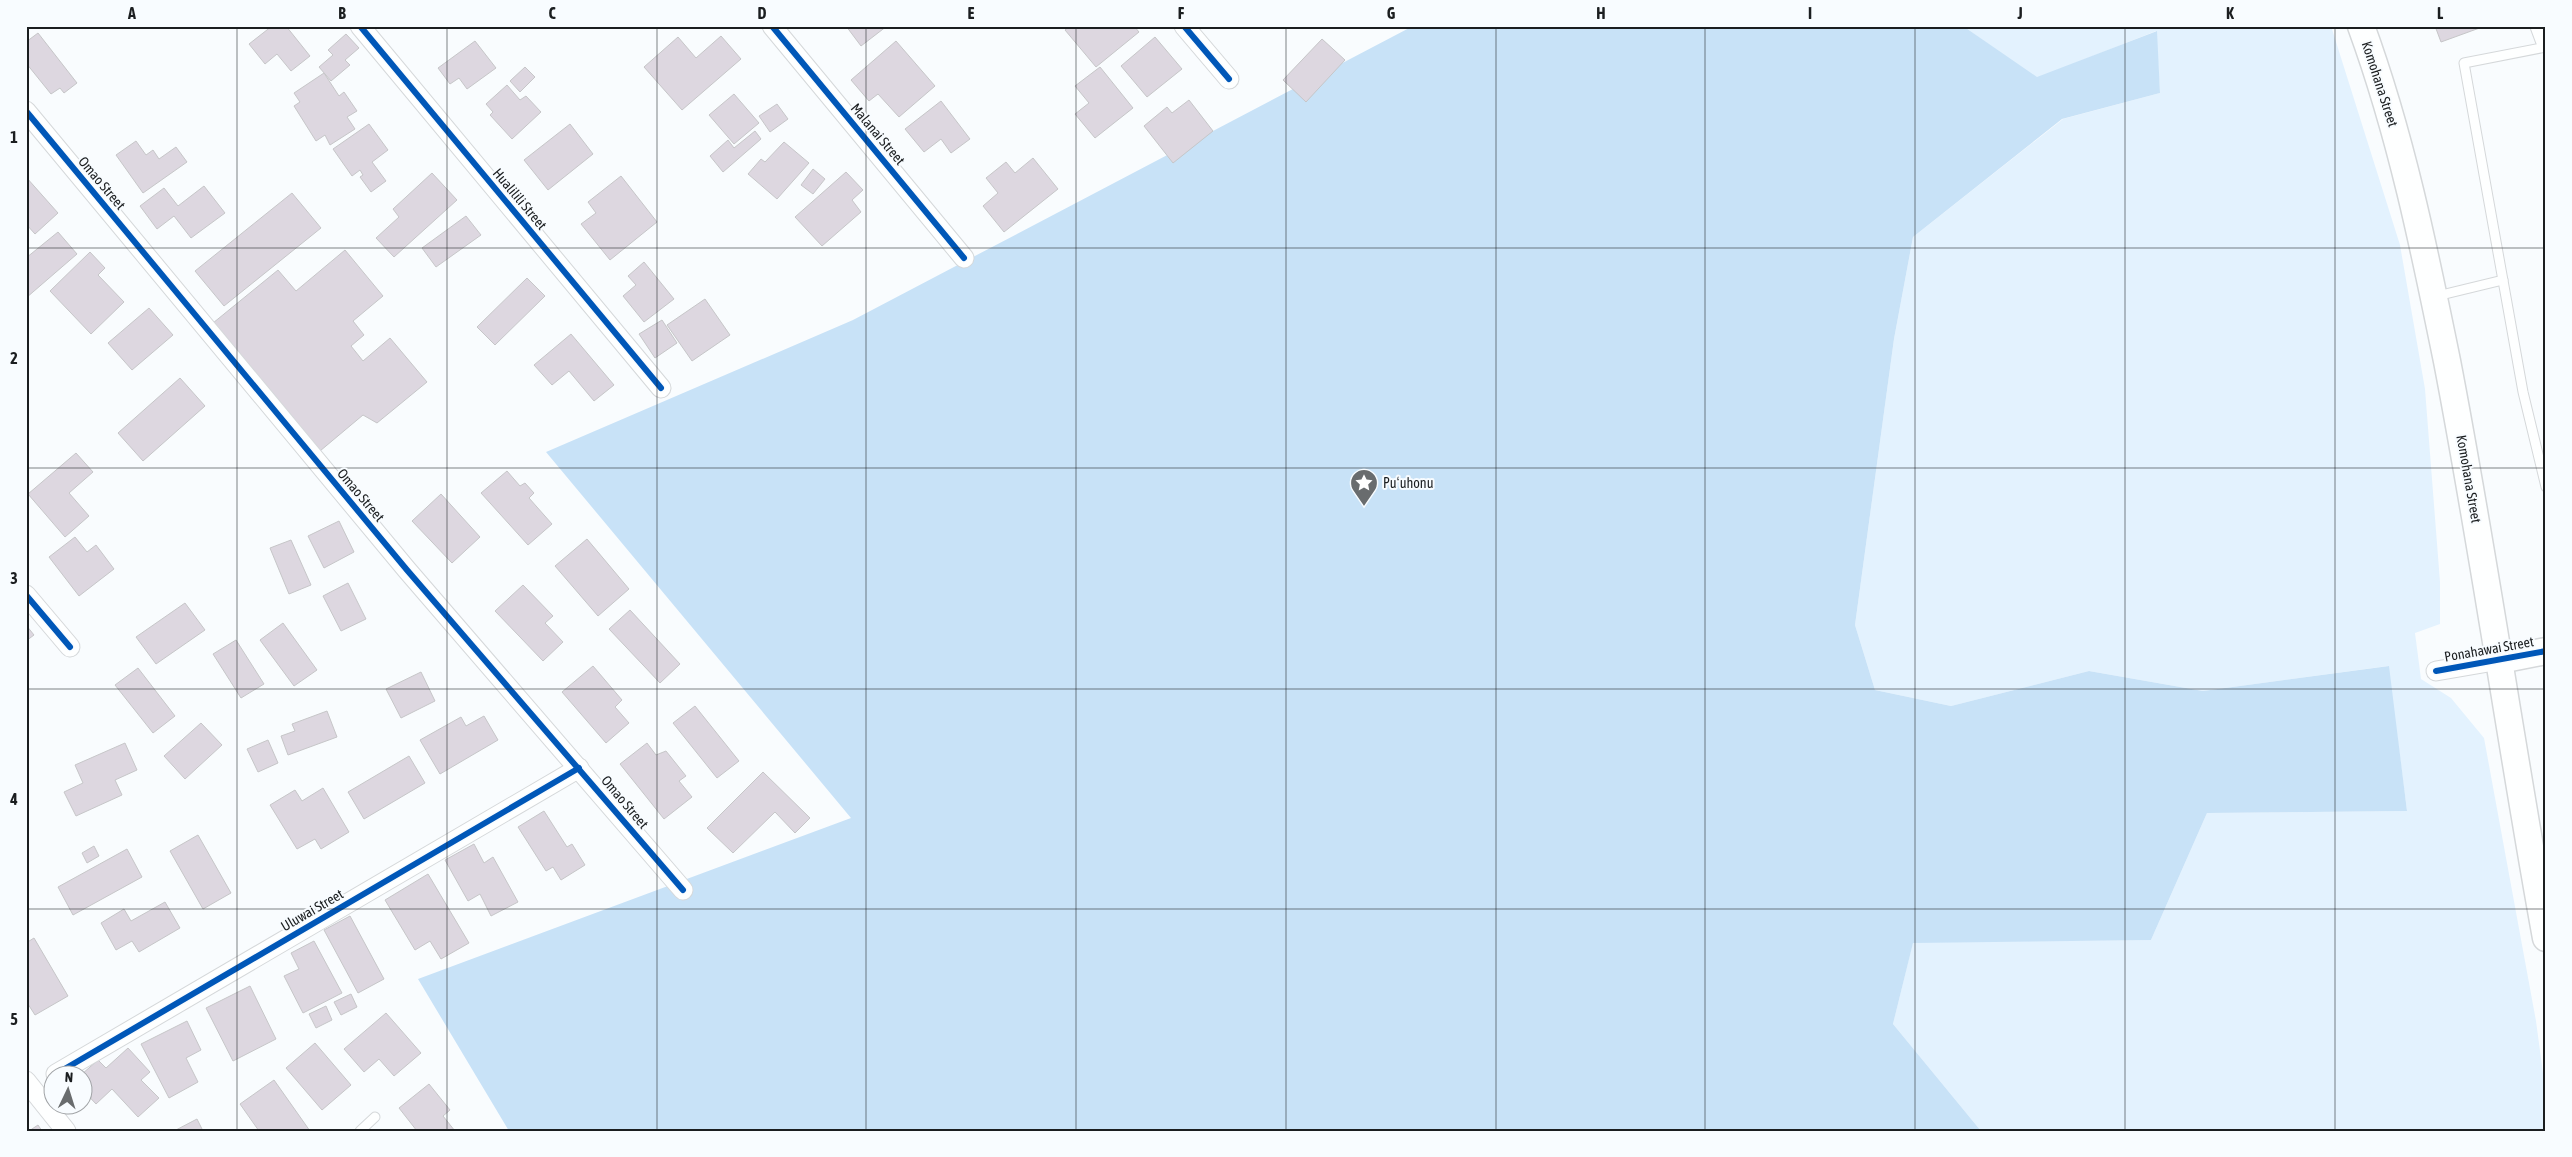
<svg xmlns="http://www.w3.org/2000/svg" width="2572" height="1157" font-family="'Asap Condensed',sans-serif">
<rect width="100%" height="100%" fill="#f9fcfe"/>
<polygon fill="#e3f2fe" points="1963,26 2331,26 2400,245 2425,389 2440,582 2440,624 2415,633 2421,679 2451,698 2484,738 2536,1021 2546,1096 2546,1131 1981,1131 1893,1024 1913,942 2151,940 2207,813 2407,811 2388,666 2203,691 2089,671 1951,706 1875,690 1855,625 1894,339 1913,237 2063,119 2160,93 2156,31 2037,78"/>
<polygon fill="#c8e2f7" points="1413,26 1963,26 2037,77 2157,31 2160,93 2062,119 1913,237 1894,339 1855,625 1875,690 1951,706 2089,671 2203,691 2389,666 2407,811 2207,813 2151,940 1913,943 1893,1024 1981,1131 509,1131 418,979 851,818 546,452 853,320"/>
<g fill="#ddd7e0" stroke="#c6c6c8">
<polygon points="272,26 286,26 310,56 291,71 277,54 265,64 249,44"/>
<polygon points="846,26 887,26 861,46"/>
<polygon points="1070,26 1134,26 1139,32 1096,67 1065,30"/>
<polygon points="2435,26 2485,26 2441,42"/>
<polygon points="38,33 77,83 64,93 60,88 51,94 26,63 26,42"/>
<polygon points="346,34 359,48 345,60 350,65 331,81 319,67 333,55 328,50"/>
<polygon points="721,36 741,59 682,110 644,67 678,37 696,58"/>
<polygon points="1155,37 1182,69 1147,97 1121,66"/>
<polygon points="1322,39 1345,60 1306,102 1283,80"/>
<polygon points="475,41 496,68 467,89 459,78 450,84 438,68"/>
<polygon points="896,41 935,86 899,117 878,94 869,101 851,80"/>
<polygon points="525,67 535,77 520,92 510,81"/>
<polygon points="1100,67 1133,108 1095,138 1075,114 1089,103 1075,86"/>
<polygon points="324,73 339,96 344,92 357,111 347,117 355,129 330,145 325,135 316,141 294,106 300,102 294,93"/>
<polygon points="507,85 520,100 526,96 541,112 512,139 490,115 493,112 486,104"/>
<polygon points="734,94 759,123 734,144 709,115"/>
<polygon points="1189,100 1213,131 1173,163 1144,126 1167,107 1172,113"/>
<polygon points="941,101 970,139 951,153 941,139 924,152 905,129"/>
<polygon points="777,104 788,119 770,132 759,116"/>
<polygon points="369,124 388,150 372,162 386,181 371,192 360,177 363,175 360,170 352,176 333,149"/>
<polygon points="570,124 593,154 548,190 524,160"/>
<polygon points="755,131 761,139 723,172 710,156 728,140 734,148"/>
<polygon points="136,141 146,155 153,150 159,159 176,147 187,162 143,193 116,155"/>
<polygon points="784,142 809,163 777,199 748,174 761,159 765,162"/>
<polygon points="1033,158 1058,189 1004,232 983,206 998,193 986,178 1006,162 1015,173"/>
<polygon points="813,169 825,179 813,194 801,185"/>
<polygon points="846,172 863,190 852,200 861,212 822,246 795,217"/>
<polygon points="432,173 457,200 394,257 376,238 399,217 393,209"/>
<polygon points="621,176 657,222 610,260 581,224 596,213 588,202"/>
<polygon points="26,177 58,213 35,234 26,224"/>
<polygon points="204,186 225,213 191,238 174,216 157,229 140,206 164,188 178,206"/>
<polygon points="292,193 321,228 224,306 195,271"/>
<polygon points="466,216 481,235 436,267 422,248"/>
<polygon points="58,232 77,254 26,298 26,258"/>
<polygon points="345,250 383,296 353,321 364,335 351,346 363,361 390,338 427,382 377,423 363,415 320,451 213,323 278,270 296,291"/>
<polygon points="90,252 105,268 98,275 124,302 91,334 50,291"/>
<polygon points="644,262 674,299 644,322 623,296 636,285 628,276"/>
<polygon points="527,278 545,296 495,345 477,327"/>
<polygon points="705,299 730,335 692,361 667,325"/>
<polygon points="149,308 173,335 132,370 108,343"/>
<polygon points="662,320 677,343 655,358 639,334"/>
<polygon points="571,334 614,385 594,401 569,371 552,385 534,365"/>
<polygon points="180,378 205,406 143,461 118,433"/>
<polygon points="76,453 93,472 69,493 89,516 65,537 28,494"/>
<polygon points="507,471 520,486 525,483 534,493 529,498 552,524 528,545 481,493"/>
<polygon points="441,494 480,537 452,563 412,521"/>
<polygon points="339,521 354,552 324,568 308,536"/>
<polygon points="75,537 87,552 96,545 114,569 79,596 49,557"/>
<polygon points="587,539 629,589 598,616 555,566"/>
<polygon points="291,540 311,585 289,594 270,548"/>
<polygon points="348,583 366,619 341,631 323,596"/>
<polygon points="523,585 553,616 545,623 563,642 543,661 495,611"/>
<polygon points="185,603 205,630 156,664 136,637"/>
<polygon points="630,610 680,664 660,683 609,629"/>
<polygon points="283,623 317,670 294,686 260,640"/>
<polygon points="26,625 34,635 26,641"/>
<polygon points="236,640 264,684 241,698 213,654"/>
<polygon points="593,666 622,700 615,707 629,723 606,743 562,692"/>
<polygon points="138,668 175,716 153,733 115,685"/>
<polygon points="421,672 435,701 401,718 386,689"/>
<polygon points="695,706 739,761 717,778 673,723"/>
<polygon points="327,711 337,737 288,755 281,736 295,731 292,724"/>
<polygon points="484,716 498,740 440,774 420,740 461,717 466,726"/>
<polygon points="201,723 222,745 185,779 164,756"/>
<polygon points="268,740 278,763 258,772 247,749"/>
<polygon points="125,743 137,770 115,780 122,795 76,816 64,792 83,783 75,765"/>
<polygon points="647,743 656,755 666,751 686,776 679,781 692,797 664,819 620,764"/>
<polygon points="409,756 425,783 364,819 348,792"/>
<polygon points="763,772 810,818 795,833 775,812 733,853 707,828"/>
<polygon points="323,788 349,832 321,849 315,839 297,849 270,805 295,790 302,801"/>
<polygon points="544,811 567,847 572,844 585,865 561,880 553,867 546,871 518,827"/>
<polygon points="198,835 231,893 203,909 170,851"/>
<polygon points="474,844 484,863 493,857 518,902 491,916 480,894 468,901 445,860"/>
<polygon points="94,846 99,856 87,863 82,853"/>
<polygon points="127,849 142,877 73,915 58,887"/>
<polygon points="428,874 469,943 441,959 430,941 415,950 385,900"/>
<polygon points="165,902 180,928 139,952 132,941 116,950 101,923 124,909 131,921"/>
<polygon points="350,916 384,979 358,993 324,930"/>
<polygon points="34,938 68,996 35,1015 26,1001 26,943"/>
<polygon points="314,941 342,993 303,1013 284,976 299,969 291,953"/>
<polygon points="250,986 276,1039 233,1061 206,1008"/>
<polygon points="351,994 357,1007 341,1015 334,1002"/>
<polygon points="326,1006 332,1020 316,1028 309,1014"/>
<polygon points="386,1013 421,1053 394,1076 379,1059 364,1072 344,1049"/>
<polygon points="187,1021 201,1050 186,1058 198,1082 169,1098 141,1044"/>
<polygon points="315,1043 351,1085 322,1110 286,1068"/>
<polygon points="128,1048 150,1072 141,1080 159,1098 138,1117 112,1089 96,1104 82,1089 82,1074 98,1060 106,1068"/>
<polygon points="274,1080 310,1131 259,1131 240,1104"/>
<polygon points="429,1084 450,1110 443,1116 455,1131 417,1131 399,1108"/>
<polygon points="197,1119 203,1131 174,1131"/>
<polygon points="38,1125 42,1131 29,1131"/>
</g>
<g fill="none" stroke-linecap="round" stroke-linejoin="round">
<defs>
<g id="lane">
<polyline points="2546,47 2464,63 2523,392 2546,487"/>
<polyline points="2437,296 2503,280"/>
<polyline points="360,1131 375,1117"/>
</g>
<g id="street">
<polyline points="360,26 661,388"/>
<polyline points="772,26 964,258"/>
<polyline points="1184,26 1229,79"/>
<polyline points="2540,26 2546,42"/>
<polyline points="26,111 407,570 683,890"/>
<polyline points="26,595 70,647"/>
<polyline points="2436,671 2500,660"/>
<polyline points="56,1074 579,768"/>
<polyline points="26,1081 66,1131"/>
</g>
<g id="secondary">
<path d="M 2361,26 C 2401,135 2424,248 2447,361 C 2484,553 2511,746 2546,938"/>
<polyline points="2500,660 2546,651"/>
</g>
</defs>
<use href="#lane" stroke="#d5d8da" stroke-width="11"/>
<use href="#street" stroke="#d5d8da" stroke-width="21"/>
<use href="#secondary" stroke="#d5d8da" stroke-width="29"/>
<use href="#lane" stroke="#feffff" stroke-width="9"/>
<use href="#street" stroke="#feffff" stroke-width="19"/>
<use href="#secondary" stroke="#feffff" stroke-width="26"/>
<defs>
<g id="cycleway">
<polyline points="360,26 661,388"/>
<polyline points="772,26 964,258"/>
<polyline points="1184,26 1229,79"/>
<polyline points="26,111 407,570 683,890"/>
<polyline points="26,595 70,647"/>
<polyline points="2436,671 2546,651"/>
<polyline points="56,1074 579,768"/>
</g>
</defs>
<use href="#cycleway" stroke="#f8fcff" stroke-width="9"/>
<use href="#cycleway" stroke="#0057b8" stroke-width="6"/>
</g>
<path fill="none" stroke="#1b1e20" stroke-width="1" stroke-opacity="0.55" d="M 237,26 L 237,1131M 447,26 L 447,1131M 657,26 L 657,1131M 866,26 L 866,1131M 1076,26 L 1076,1131M 1286,26 L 1286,1131M 1496,26 L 1496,1131M 1705,26 L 1705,1131M 1915,26 L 1915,1131M 2125,26 L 2125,1131M 2335,26 L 2335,1131M 26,248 L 2546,248M 26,468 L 2546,468M 26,689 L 2546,689M 26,909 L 2546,909"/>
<defs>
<symbol id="sight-pin" viewBox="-11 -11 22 30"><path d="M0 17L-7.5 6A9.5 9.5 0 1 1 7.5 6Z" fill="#696c6e" stroke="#f8fcff"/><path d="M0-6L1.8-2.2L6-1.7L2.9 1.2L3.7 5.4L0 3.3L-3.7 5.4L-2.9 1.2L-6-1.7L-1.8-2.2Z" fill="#fff"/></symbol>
</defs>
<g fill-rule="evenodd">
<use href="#sight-pin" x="1348" y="467" width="32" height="43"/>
</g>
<g text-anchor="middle" stroke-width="4" stroke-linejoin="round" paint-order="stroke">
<g font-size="14" fill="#1b1e20" stroke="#f8fcff">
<text transform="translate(2380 84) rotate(72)" y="5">Komohana Street</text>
<text transform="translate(878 134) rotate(50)" y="5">Malanai Street</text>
<text transform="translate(102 183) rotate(50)" y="5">Omao Street</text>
<text transform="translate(520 199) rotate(50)" y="5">Hualilili Street</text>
<text transform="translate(2469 479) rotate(80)" y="5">Komohana Street</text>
<text transform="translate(361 495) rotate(50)" y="5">Omao Street</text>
<text transform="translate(2489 649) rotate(-10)" y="5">Ponahawai Street</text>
<text transform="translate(625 802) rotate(50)" y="5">Omao Street</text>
<text transform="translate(312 910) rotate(-30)" y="5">Uluwai Street</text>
</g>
<g font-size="14" fill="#1b1e20" stroke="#f8fcff" text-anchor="start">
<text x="1383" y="488">Puʻuhonu</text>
</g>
</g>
<rect width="2572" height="1157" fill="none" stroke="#f8fcff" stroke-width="55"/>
<g transform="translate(68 1090) rotate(4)"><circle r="24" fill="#f8fcff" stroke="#a0a3a6"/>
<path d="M0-4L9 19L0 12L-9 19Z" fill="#696c6e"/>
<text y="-8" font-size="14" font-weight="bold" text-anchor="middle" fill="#1b1e20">N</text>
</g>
<rect x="28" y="28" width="2516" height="1102" fill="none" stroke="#1b1e20" stroke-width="2"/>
<g font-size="16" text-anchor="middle" font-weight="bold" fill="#1b1e20">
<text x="132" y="19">A</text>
<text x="342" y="19">B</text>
<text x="552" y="19">C</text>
<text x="762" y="19">D</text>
<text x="971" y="19">E</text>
<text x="1181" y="19">F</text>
<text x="1391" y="19">G</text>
<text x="1601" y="19">H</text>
<text x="1810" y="19">I</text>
<text x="2020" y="19">J</text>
<text x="2230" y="19">K</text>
<text x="2440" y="19">L</text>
<text x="14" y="143">1</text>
<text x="14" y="364">2</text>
<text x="14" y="584">3</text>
<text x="14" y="805">4</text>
<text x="14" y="1025">5</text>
</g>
</svg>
